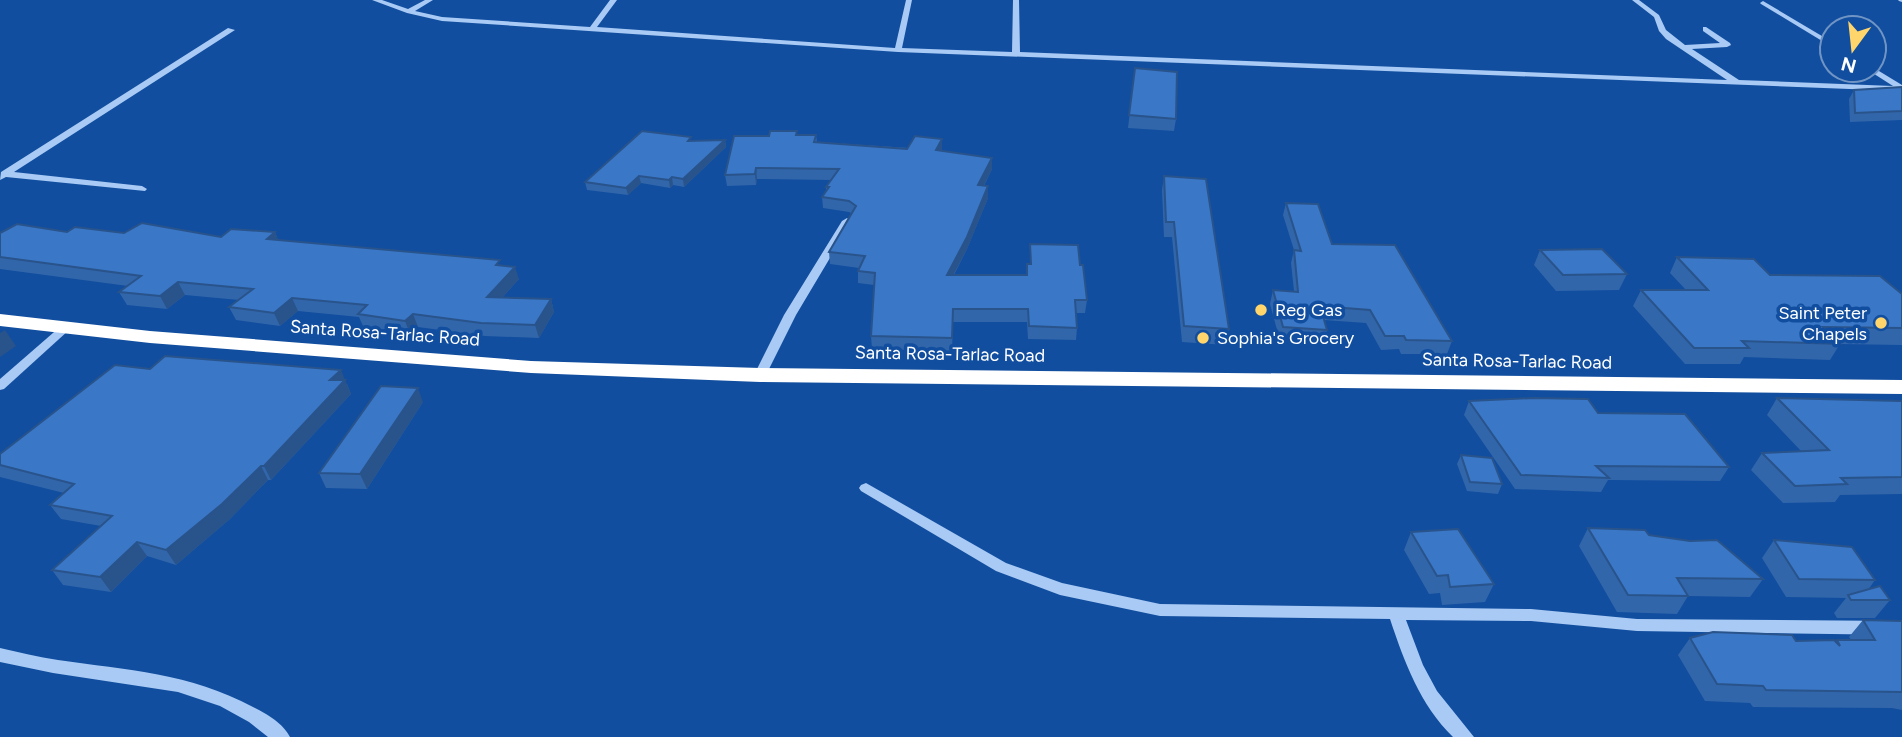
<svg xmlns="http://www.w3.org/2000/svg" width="1902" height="737" font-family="Figtree,sans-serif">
<rect width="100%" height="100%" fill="#114e9f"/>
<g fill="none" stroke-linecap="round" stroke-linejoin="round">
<g fill="#a8caf5" fill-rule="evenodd">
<polygon points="372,0 382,0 408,9 425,0 433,0 415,11 442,17 590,27 610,0 617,0 597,27 895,48 906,0 912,0 902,48 1012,52 1013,0 1019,0 1020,52 1727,80 1666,39 1659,31 1654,17 1632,0 1639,0 1659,15 1666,30 1685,45 1720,43 1703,31 1703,27 1706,27 1730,43 1731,45 1727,47 1692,49 1739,80 1893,86 1868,70 1874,70 1874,68 1902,85 1902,91 898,52 442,21 407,13"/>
<polygon points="1898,0 1902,0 1902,2 1899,1"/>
<polygon points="1763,1 1832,42 1832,47 1761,4 1760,3"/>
<polygon points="228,28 235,30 14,172 142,186 147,189 145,191 6,177 0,180 1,172"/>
<polygon points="847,218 852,221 796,315 766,375 760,379 756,378 754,375 784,315 842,221"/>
<polygon points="65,325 69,326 71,328 69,330 4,389 0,390 0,379 61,326"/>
<path d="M 866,483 L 1006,563 L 1062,583 L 1160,604 L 1531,609 L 1637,619 L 1902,621 L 1902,635 L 1637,631 L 1531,621 L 1406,620 L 1423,665 L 1437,691 L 1474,737 L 1453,737 C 1420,705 1404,661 1390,619 L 1160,616 L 1060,595 L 996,571 L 861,491 L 859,488 L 861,485 Z"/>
<path d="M 0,648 C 19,652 38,657 58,660 C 127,670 190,673 253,707 C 266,713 284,724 290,737 L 268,737 L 249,722 L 220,706 L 178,692 L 53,673 L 0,662 Z"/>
</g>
<polygon fill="#fff" fill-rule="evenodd" points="0,314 150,331 531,361 760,368 1902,380 1902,394 760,382 531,373 150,343 0,326"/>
</g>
<g fill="#3266aa">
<polygon points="1135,68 1176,119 1174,131 1128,128"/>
<polygon points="1902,87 1902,120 1850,122 1849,99 1854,90"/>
<polygon points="816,135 817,142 942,150 942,151 992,169 984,186 988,186 988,198 967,249 954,275 1027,275 1027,264 1030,264 1030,244 1080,265 1087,300 1085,313 1076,313 1077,328 1076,340 1028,339 1027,322 953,322 952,351 872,349 871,336 874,285 858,283 858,271 859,268 830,264 829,252 851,213 849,212 823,208 822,197 826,191 826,187 831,180 757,179 756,185 727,186 725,175 769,136"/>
<polygon points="725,140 726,147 684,187 673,185 670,188 641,183 628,195 587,190 585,182 692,141"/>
<polygon points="1164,176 1229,329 1226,345 1182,342 1172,237 1164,237 1162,190"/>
<polygon points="1286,203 1332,244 1452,341 1447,354 1401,354 1399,349 1381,350 1366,323 1324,320 1327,330 1324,344 1280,341 1270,304 1273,290 1294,291 1291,263 1294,250 1283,215"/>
<polygon points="67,232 124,233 221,237 275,232 278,240 502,265 519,279 502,298 551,299 554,312 539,338 485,336 418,327 410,334 363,326 359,317 298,311 280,326 236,320 229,307 239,300 185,295 167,309 127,305 119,292 128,286 0,269 0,233"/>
<polygon points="1540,250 1627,274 1619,290 1556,291 1534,265"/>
<polygon points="1677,257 1770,275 1902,294 1902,345 1840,344 1830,360 1744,357 1740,364 1685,364 1633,306 1641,290 1686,290 1670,273"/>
<polygon points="150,369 347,384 351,394 271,480 268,480 230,519 176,565 147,556 111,592 63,585 52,570 101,526 61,519 50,505 64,493 0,477 0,454"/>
<polygon points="1777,398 1902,401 1902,494 1840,495 1835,502 1783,503 1751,470 1762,453 1801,451 1767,415"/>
<polygon points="1469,401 1598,413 1729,467 1720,481 1608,480 1601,492 1515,489 1464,415"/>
<polygon points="423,402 367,489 326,488 319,473"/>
<polygon points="1461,455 1502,484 1498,494 1467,491 1457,464"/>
<polygon points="1588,528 1649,535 1763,579 1750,597 1688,596 1677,614 1617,612 1579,546"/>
<polygon points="1411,532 1494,584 1485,602 1442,605 1440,593 1429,594 1404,550"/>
<polygon points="1774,540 1875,580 1868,590 1890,600 1875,618 1837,618 1834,613 1846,598 1786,597 1762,558"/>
<polygon points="1863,620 1902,621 1902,710 1892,708 1753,707 1750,703 1705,701 1678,655 1690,638 1835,642 1837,640 1851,640 1849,637"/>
</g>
<g fill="#29538b">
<polygon points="942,139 942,150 936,162 936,150"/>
<polygon points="725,140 726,147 684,187 683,179"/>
<polygon points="992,158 992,169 978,197 978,185"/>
<polygon points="756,168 757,179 756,185 755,174"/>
<polygon points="639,176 641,183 628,195 626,188"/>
<polygon points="672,177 673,185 670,188 669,180"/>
<polygon points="988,186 988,198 967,249 947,287 947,275"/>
<polygon points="275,232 280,245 267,239"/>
<polygon points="515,267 519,279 491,310 487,297"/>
<polygon points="178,282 185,295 167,309 160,296"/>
<polygon points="292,298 298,311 280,326 274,313"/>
<polygon points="551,299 554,312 539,338 535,325"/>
<polygon points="413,314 418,327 410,334 405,321"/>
<polygon points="5,330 16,346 0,357 0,333"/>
<polygon points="341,370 351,394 271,480 264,466 330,380"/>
<polygon points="418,388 423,402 367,489 360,474"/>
<polygon points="261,466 268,480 230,519 176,565 166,550"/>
<polygon points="137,542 147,556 111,592 100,577"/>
</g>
<g fill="#3a77c6" stroke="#29538b" stroke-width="2">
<polygon points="1135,68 1177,72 1176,119 1129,115"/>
<polygon points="1902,87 1902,111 1855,113 1854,90"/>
<polygon points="642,131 691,137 688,141 725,140 683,179 672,177 669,180 639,176 626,188 585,182"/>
<polygon points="770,131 797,131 796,135 816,135 814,142 907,149 915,136 942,139 936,150 992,158 978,185 988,186 967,237 947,275 1027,275 1027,264 1031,264 1030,244 1078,245 1080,265 1083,265 1087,300 1075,300 1077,328 1029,326 1028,309 953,309 952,338 871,336 875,273 858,271 865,256 829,252 856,206 849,201 822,197 829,187 826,187 839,169 756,168 755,174 725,175 734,136 769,136"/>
<polygon points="1164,176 1206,179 1229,329 1184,326 1174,222 1166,222"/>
<polygon points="1286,203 1318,204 1332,244 1395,245 1452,341 1406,340 1404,336 1385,336 1370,310 1320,306 1327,330 1283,327 1273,290 1298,292 1294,250 1301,251"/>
<polygon points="142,223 221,237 231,229 275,232 267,239 500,260 496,265 515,267 487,297 551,299 535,325 481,323 413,314 405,321 358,314 367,305 292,298 274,313 229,307 253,289 178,282 160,296 119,292 141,276 0,257 0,233 17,224 67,232 75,227 124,233"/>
<polygon points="1602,249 1627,274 1563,275 1540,250"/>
<polygon points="1677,257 1754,259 1770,275 1880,276 1902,294 1902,328 1823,327 1840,344 1742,341 1749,348 1694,348 1641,290 1708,290"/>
<polygon points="165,356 341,370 330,380 345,380 264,466 261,466 222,504 166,550 137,542 100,577 52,570 112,516 50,505 74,484 0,465 0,454 115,365 150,369"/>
<polygon points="381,386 418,388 360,474 319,473"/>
<polygon points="1534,398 1588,399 1598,413 1685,414 1729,467 1596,466 1609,478 1521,475 1469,401"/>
<polygon points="1777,398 1902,401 1902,477 1841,478 1847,484 1795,486 1762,453 1829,450"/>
<polygon points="1461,455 1492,458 1502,484 1470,482"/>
<polygon points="1588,528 1645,530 1649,535 1690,541 1717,540 1763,579 1677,578 1688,596 1628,595"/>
<polygon points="1458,529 1494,584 1450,587 1448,575 1437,576 1411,532"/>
<polygon points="1774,540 1852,547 1875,580 1799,579"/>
<polygon points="1880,586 1890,600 1851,600 1848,595"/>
<polygon points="1863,620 1902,621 1902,692 1766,690 1763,686 1717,684 1690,638 1713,632 1792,635 1796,641 1834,640 1840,646 1837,640 1875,640"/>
</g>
<g fill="#ffd56c" stroke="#114e9f" stroke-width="2.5">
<circle cx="1261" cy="310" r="7"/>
<circle cx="1881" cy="323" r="7"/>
<circle cx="1203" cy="338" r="7"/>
</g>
<g text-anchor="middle" stroke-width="7" stroke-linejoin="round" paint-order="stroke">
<g font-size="18" fill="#fff" stroke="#114e9f" text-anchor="start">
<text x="1275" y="316">Reg Gas</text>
<text x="1867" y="319" text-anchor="end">Saint Peter<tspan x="1867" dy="21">Chapels</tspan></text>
<text x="1217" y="344">Sophia's Grocery</text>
</g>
<g font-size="18" fill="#fff" stroke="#114e9f">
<text transform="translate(385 333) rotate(4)" y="6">Santa Rosa-Tarlac Road</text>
<text transform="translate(950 354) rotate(1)" y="6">Santa Rosa-Tarlac Road</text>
<text transform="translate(1517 361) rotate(1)" y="6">Santa Rosa-Tarlac Road</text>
</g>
</g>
<g transform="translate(1853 49) rotate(195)"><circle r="33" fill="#114e9f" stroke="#7095c5" stroke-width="2"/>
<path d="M0-5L12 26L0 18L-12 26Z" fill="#ffd56c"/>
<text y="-10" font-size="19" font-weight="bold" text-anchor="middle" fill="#ffffff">N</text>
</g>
</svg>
